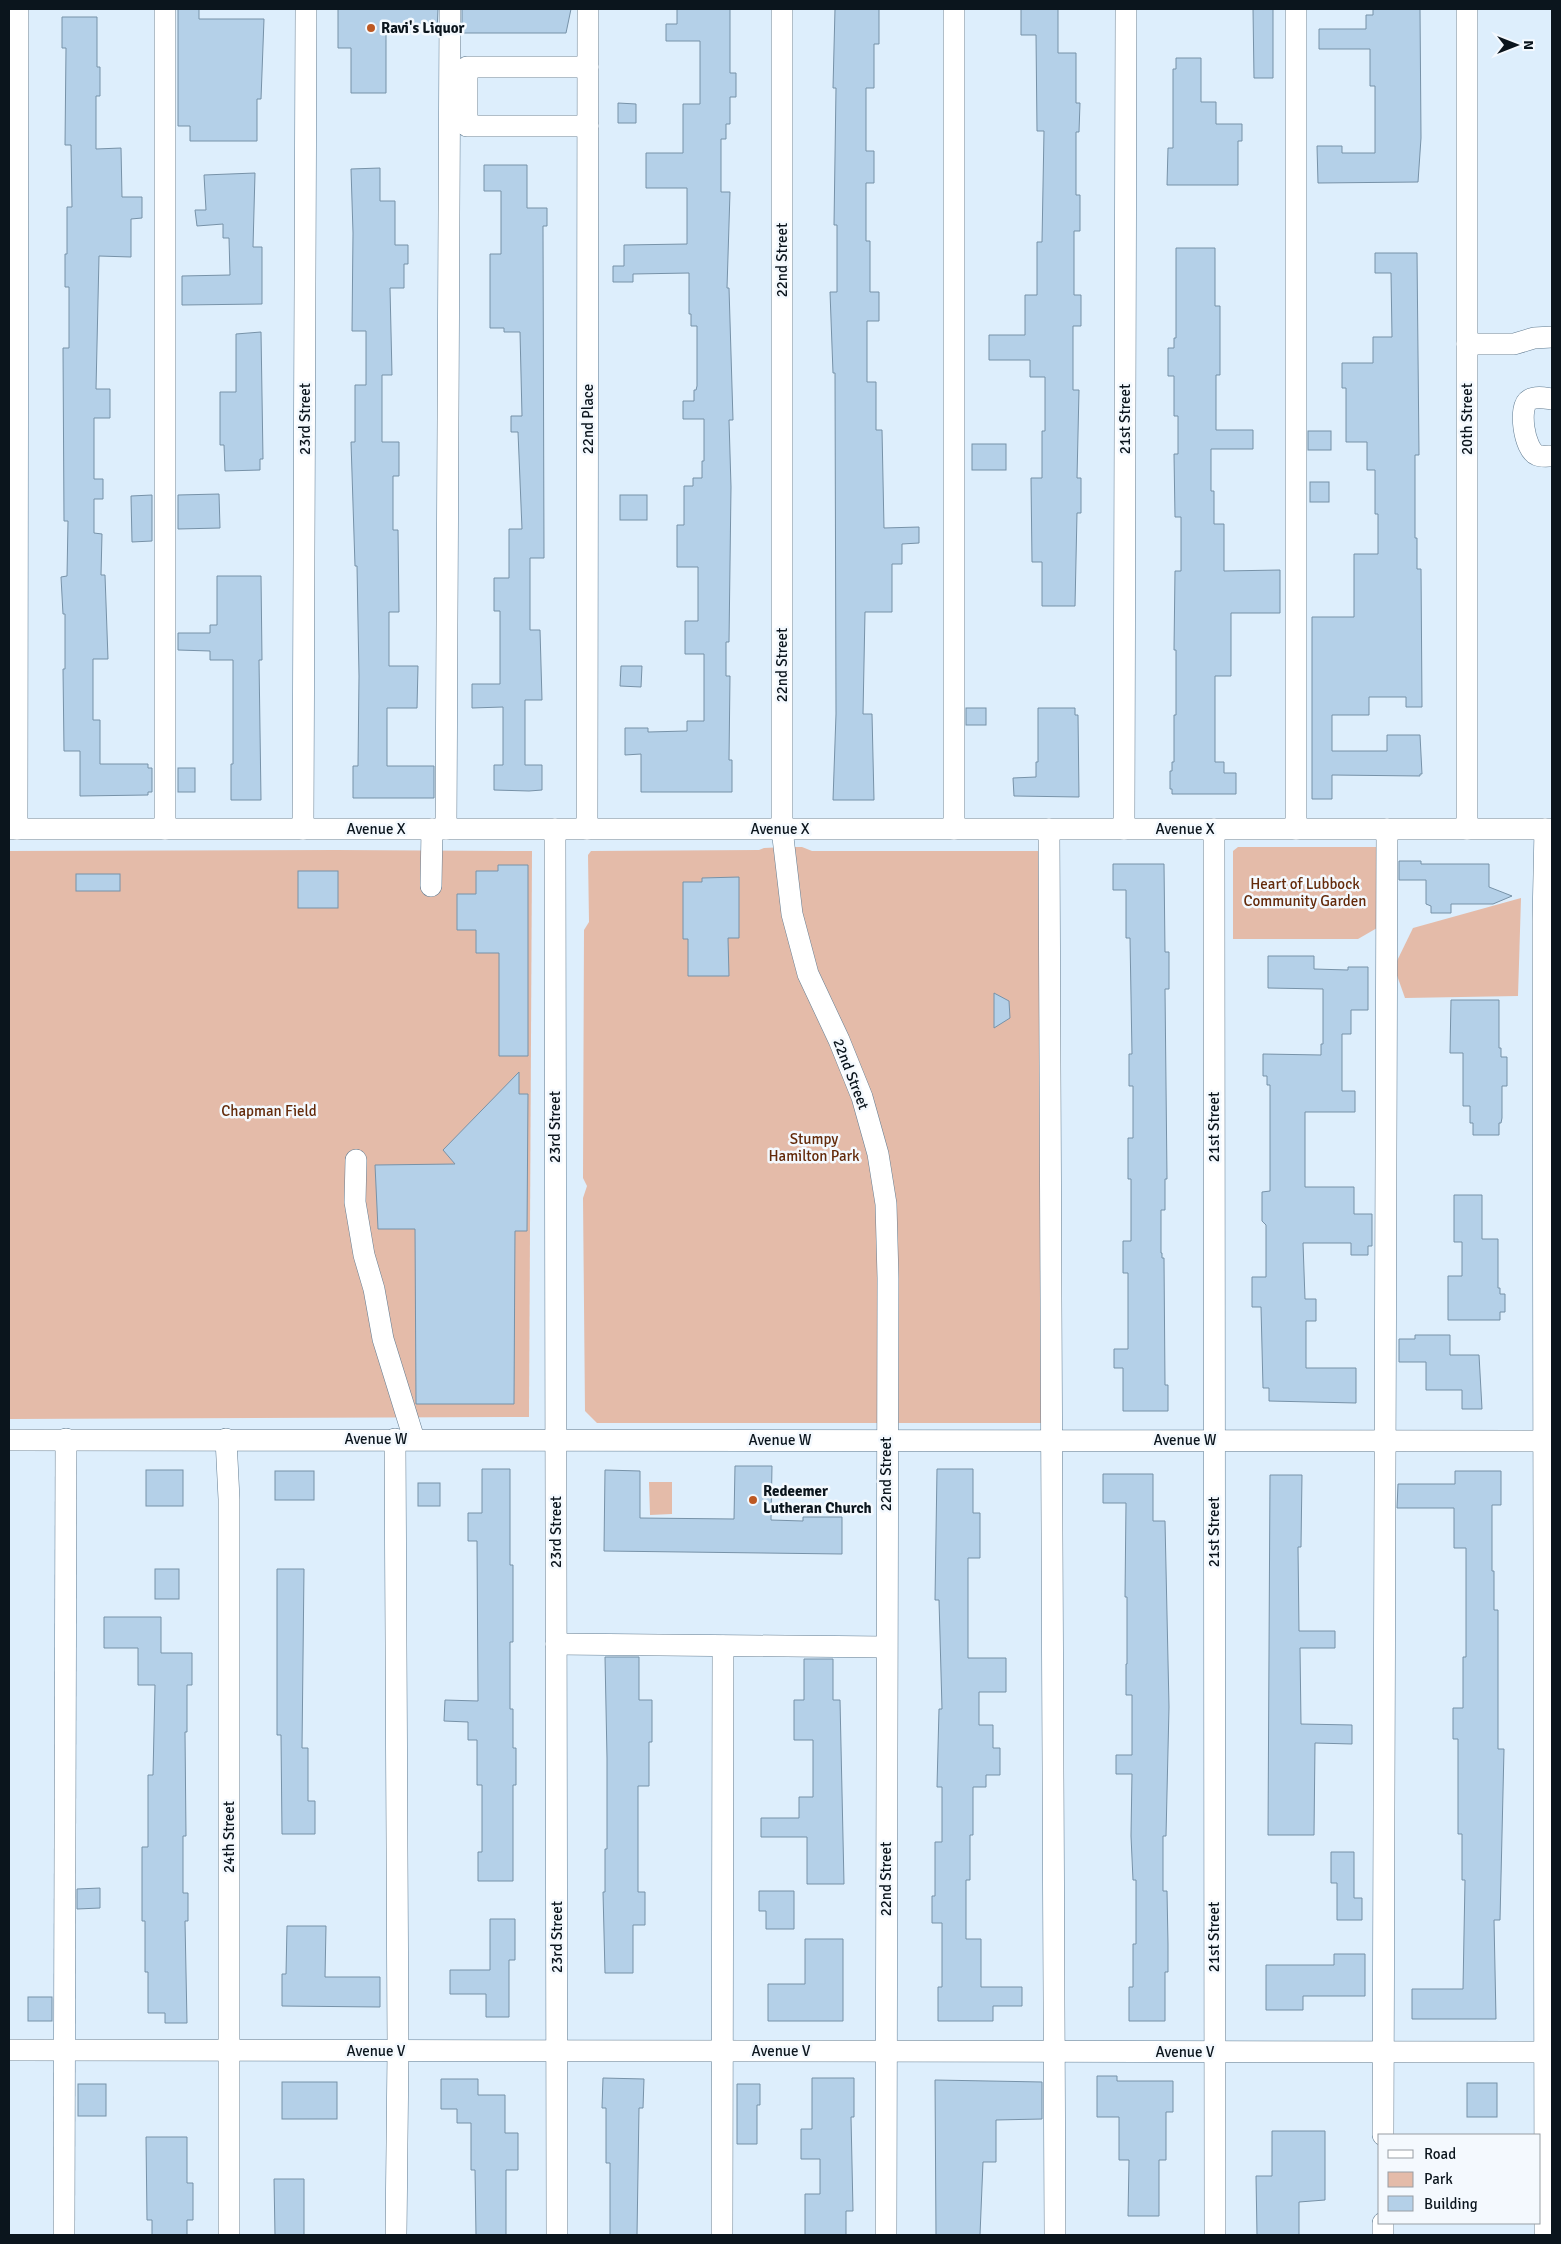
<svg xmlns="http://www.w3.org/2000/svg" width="1561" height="2244" font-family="Signika,sans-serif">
<rect width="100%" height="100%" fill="#ddeefc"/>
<g fill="#e4bba9">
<polygon points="785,847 802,847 812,851 1042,851 1048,1423 597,1423 585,1411 583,1198 587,1186 583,1178 584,930 589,922 588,855 591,851 759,850 764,848"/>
<polygon points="1238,847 1377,847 1377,928 1358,939 1233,939 1233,851"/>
<polygon points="336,850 532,851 529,1417 9,1419 9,851"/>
<polygon points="1521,898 1518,996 1405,998 1394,967 1413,928"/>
<polygon points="649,1482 672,1482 672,1514 650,1515"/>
</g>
<g fill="#b4d0e8" stroke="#7792a8">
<polygon points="178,9 199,9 199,19 264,19 261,99 257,99 257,141 190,141 190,126 178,126"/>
<polygon points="338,9 438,9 437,32 386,33 386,93 351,93 351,48 338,48"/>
<polygon points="462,9 571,9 566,33 462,33"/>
<polygon points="677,9 730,9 730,73 736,73 736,97 730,97 730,124 726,124 726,139 721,139 721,192 730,192 727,288 729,288 733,420 729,420 731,487 729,642 726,642 726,676 730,676 729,760 732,760 732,792 641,792 641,754 625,755 625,728 648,728 648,732 687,731 687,721 704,721 704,654 685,654 685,621 698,621 698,567 677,567 677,525 684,525 684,486 693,486 693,478 702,478 702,461 704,461 704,419 683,419 683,401 694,401 694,390 696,390 697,386 697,326 691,326 691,314 689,314 689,273 633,274 633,282 613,282 613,266 624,266 624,245 687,244 687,188 646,188 646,153 683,153 683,104 700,104 700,41 666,41 666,24 677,24"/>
<polygon points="835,9 879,9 879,44 874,44 874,88 866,88 866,151 874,151 874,183 866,183 866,241 870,241 870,292 879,292 879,321 867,321 867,382 876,382 876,430 882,430 884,528 919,527 919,543 902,544 902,564 892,564 892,612 865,612 863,714 872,714 874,800 833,800 836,714 835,373 833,373 830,292 837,292 837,225 834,225 836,88 833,88"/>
<polygon points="1021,9 1058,9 1058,53 1076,53 1076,103 1080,103 1079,132 1076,132 1076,195 1080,195 1080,231 1074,231 1074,295 1081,295 1081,326 1073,326 1073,390 1079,390 1077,478 1081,478 1081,513 1077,513 1075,606 1042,606 1042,562 1032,562 1031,478 1042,478 1042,431 1045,431 1045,377 1030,377 1030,360 989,360 989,335 1025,335 1025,295 1037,295 1037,242 1042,242 1044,131 1037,131 1036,35 1021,35"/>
<polygon points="1253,9 1273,9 1273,78 1254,78"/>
<polygon points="1373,9 1420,9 1421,138 1418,182 1318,183 1317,146 1342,146 1342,153 1375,153 1375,86 1370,86 1370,49 1319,49 1319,29 1366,29 1366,15 1373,15"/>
<polygon points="62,17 97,17 97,67 100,67 100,96 96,96 96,149 121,148 122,197 142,197 142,218 131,219 131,257 99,256 96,389 110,389 110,418 94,418 94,479 103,479 103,499 94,499 94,533 102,534 101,575 105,575 108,659 93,659 93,720 100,720 100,764 148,764 148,768 152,768 152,792 148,792 148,795 80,796 80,751 64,751 63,669 65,669 65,614 63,614 61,577 67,576 68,521 64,521 63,348 69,348 69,287 65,287 65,254 67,254 67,207 72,207 71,145 65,145 66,48 62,48"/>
<polygon points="1176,58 1201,58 1201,102 1216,102 1216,124 1242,124 1242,141 1238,141 1238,185 1167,185 1168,148 1173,148 1173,69 1176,69"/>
<polygon points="618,103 636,104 636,123 618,123"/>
<polygon points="484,165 527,165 527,208 547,208 547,226 543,226 544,558 530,558 530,630 540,630 542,700 525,700 525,765 542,765 542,790 529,791 494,790 494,765 503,765 503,707 472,708 472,684 500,684 500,611 494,611 494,578 509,578 509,529 522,529 518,432 511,432 511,416 522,416 520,332 504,332 504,328 490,328 490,254 501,254 501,191 484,191"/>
<polygon points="380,168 380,201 395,201 395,245 408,245 408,264 404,264 404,288 390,288 392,375 382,375 382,442 399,442 399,476 393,476 393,530 398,530 399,612 389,612 389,666 418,666 417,708 387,708 387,766 434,766 434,798 353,798 353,766 358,766 359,676 357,566 355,566 351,442 355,442 355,385 366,385 366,331 352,331 353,233 351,169"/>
<polygon points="255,173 253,247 262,247 262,304 182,305 182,276 230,275 229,238 223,238 223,224 197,226 195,210 206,210 204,175"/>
<polygon points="1176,248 1215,248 1215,306 1220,306 1220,375 1216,375 1216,430 1253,430 1253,449 1211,449 1211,491 1214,491 1214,524 1224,524 1224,571 1280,570 1280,613 1231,613 1231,676 1215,676 1215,762 1224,762 1224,773 1236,773 1236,794 1172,794 1172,789 1170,789 1170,771 1172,771 1172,762 1174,762 1174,715 1176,715 1176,650 1174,650 1175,571 1181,571 1181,517 1175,517 1174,454 1178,454 1178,416 1174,416 1174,376 1168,376 1168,348 1174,348 1174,338 1176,338"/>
<polygon points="1375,253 1417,253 1419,455 1415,455 1415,538 1417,538 1417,569 1421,569 1422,707 1406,707 1406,697 1369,697 1369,715 1332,715 1332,751 1387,751 1387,735 1420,735 1422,774 1420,774 1420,776 1332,775 1332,799 1312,799 1312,617 1354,617 1354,554 1378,554 1378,514 1375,514 1375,470 1367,470 1367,442 1346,442 1346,388 1342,388 1342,363 1373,363 1373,337 1392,337 1391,273 1375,273"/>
<polygon points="261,332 263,459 260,459 260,470 225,471 224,445 220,445 220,392 236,392 236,334"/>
<rect x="1308" y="431" width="23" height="19"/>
<rect x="972" y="444" width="34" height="26"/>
<rect x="1310" y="482" width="19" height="20"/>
<polygon points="219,494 220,528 178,529 178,495"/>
<polygon points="152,495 152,541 132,542 131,496"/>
<rect x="620" y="495" width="27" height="25"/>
<polygon points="217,576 261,576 262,660 259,660 261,800 231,800 231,764 233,764 233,660 210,660 210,651 178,650 178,633 210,633 210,625 217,625"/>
<polygon points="621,666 642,666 641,687 620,686"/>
<rect x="966" y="708" width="20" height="17"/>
<polygon points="1038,708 1075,708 1075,715 1078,715 1079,797 1014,796 1013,778 1036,777 1036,762 1038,762"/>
<rect x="178" y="768" width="17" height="24"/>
<polygon points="1399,861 1421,861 1421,864 1489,864 1489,887 1512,896 1493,904 1451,904 1451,913 1431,913 1431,906 1426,904 1426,880 1399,880"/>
<polygon points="1113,864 1164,864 1165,952 1169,952 1169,989 1165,989 1167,1179 1165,1179 1165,1210 1161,1210 1161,1253 1162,1253 1162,1258 1164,1258 1165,1385 1168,1385 1168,1411 1123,1411 1123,1368 1114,1368 1114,1349 1128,1349 1128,1273 1123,1273 1123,1241 1131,1241 1131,1179 1128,1179 1128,1138 1133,1138 1133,1086 1129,1086 1129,1054 1132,1054 1130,938 1126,938 1126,890 1113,890"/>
<polygon points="498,865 528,865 528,1056 499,1056 499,953 476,953 476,930 457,930 457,894 476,894 476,871 498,871"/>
<rect x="298" y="871" width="40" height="37"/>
<rect x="76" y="874" width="44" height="17"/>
<polygon points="739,877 739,938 728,938 729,976 688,976 688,939 683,939 683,882 702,882 702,878"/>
<polygon points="1268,956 1314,956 1314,969 1348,970 1348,967 1368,967 1368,1010 1351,1010 1351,1034 1342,1034 1342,1091 1355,1091 1355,1112 1305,1112 1305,1187 1354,1187 1354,1214 1372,1214 1372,1246 1368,1246 1368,1255 1351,1255 1351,1243 1303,1243 1305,1299 1316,1299 1316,1321 1306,1321 1306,1368 1356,1368 1356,1403 1269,1401 1269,1388 1263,1388 1261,1307 1252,1307 1252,1277 1266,1277 1266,1225 1262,1221 1262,1192 1270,1191 1270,1085 1267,1085 1267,1076 1263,1076 1263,1054 1321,1055 1321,1044 1323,1044 1323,989 1268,988"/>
<polygon points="994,993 1009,1001 1010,1018 994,1028"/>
<polygon points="1451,1000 1499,1000 1499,1048 1501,1048 1501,1057 1507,1057 1507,1086 1502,1086 1502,1118 1501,1123 1499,1123 1499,1135 1473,1135 1473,1123 1470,1123 1470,1106 1463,1106 1463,1053 1450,1053"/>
<polygon points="519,1072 519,1094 528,1094 527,1231 515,1231 514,1404 416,1404 415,1229 378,1229 375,1165 455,1164 443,1150"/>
<polygon points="1454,1195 1482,1195 1482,1239 1498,1239 1498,1288 1500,1288 1500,1294 1505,1294 1505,1312 1500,1312 1500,1320 1448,1320 1448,1276 1462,1276 1462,1242 1454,1242"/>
<polygon points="1415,1335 1450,1335 1450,1355 1479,1355 1482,1409 1462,1409 1462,1390 1426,1390 1426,1362 1399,1362 1399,1339 1415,1339"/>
<polygon points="735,1466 772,1466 771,1520 803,1521 803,1517 842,1517 842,1554 604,1551 605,1470 640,1471 640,1518 734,1519"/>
<polygon points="482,1469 510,1469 510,1565 513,1565 513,1642 510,1642 510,1709 513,1709 513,1748 516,1748 516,1785 513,1785 513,1881 478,1881 478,1852 482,1852 482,1785 477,1785 477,1740 468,1740 468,1722 444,1721 445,1700 478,1701 477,1541 468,1541 468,1513 482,1513"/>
<polygon points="937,1469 973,1469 973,1513 980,1513 980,1558 968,1558 968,1658 1006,1658 1006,1692 979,1692 979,1725 993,1725 993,1748 1000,1748 1000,1775 986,1775 986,1787 973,1787 973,1835 970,1835 970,1880 966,1880 966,1939 981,1939 981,1987 1022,1987 1022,2006 993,2006 993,2021 938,2021 938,1987 942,1987 942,1923 932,1923 932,1896 935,1896 935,1842 942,1842 942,1787 937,1787 939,1709 942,1709 939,1600 935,1600"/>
<rect x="146" y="1470" width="37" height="36"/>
<rect x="275" y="1471" width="39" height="29"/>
<polygon points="1455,1471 1501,1471 1501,1505 1492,1505 1492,1571 1494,1571 1494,1610 1498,1610 1498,1749 1504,1749 1500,1920 1494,1920 1496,2019 1412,2019 1412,1989 1463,1989 1465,1880 1462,1880 1462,1834 1458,1834 1458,1739 1453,1739 1453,1708 1463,1708 1463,1657 1466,1657 1466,1548 1454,1548 1454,1508 1397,1508 1398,1484 1455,1484"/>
<polygon points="1103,1474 1153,1474 1153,1521 1165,1521 1169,1707 1166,1836 1163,1836 1163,1891 1167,1891 1168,1944 1168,1972 1165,1972 1165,2021 1129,2021 1129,1987 1133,1987 1133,1944 1136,1944 1136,1880 1133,1880 1131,1836 1132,1774 1116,1774 1116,1755 1132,1755 1132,1695 1126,1695 1126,1664 1127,1664 1127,1597 1125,1597 1126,1503 1103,1503"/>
<polygon points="1270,1475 1302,1475 1301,1547 1298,1547 1299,1631 1335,1631 1335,1648 1300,1648 1301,1724 1352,1725 1352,1744 1315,1743 1314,1835 1268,1835"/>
<rect x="418" y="1483" width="22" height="23"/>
<rect x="155" y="1569" width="24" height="30"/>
<polygon points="277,1569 304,1569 302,1748 308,1748 308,1801 315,1801 315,1834 282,1834 281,1735 277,1735"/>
<polygon points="104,1617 161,1617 161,1653 192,1653 192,1685 187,1685 187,1732 185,1732 186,1836 183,1836 183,1893 188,1893 188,1921 185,1921 187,2023 165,2023 165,2013 148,2013 148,1972 145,1972 145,1921 142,1921 142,1847 148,1847 148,1775 153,1775 155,1685 138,1685 138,1648 104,1648"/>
<polygon points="605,1657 639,1657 639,1700 652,1700 652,1742 649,1742 649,1786 638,1786 638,1892 645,1892 645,1925 633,1925 633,1973 605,1973 603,1892 605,1892 605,1849 607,1849 607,1758"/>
<polygon points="804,1659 833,1659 833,1700 840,1700 844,1884 807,1884 807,1837 761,1837 761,1818 799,1818 799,1797 813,1797 813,1740 794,1740 794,1700 804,1700"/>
<polygon points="1331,1852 1354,1852 1354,1898 1362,1898 1362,1920 1337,1920 1337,1883 1331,1883"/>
<polygon points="100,1888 100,1908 77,1909 77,1889"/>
<polygon points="759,1891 794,1891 794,1929 766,1929 766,1911 759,1911"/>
<polygon points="490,1919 515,1919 515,1960 509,1960 509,2017 486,2017 486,1994 450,1994 450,1970 490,1970"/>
<polygon points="287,1926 326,1926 325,1977 380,1977 380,2007 282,2006 282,1974 286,1974"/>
<polygon points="805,1939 843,1939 843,2021 768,2021 768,1984 805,1984"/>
<polygon points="1334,1954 1365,1954 1365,1996 1303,1996 1303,2010 1266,2010 1266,1965 1334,1965"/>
<rect x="28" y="1997" width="24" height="24"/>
<polygon points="1097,2076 1117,2076 1117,2081 1173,2081 1173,2112 1166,2112 1166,2160 1159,2160 1159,2216 1128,2216 1129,2160 1119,2160 1119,2117 1097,2117"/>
<polygon points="603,2078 644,2079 643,2108 639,2108 637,2235 610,2235 610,2163 606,2163 606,2108 602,2108"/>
<polygon points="812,2078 854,2078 854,2117 851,2117 853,2211 846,2211 846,2235 805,2235 805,2194 820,2194 820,2159 801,2159 801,2129 812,2129"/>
<polygon points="441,2079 478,2079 478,2095 505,2095 505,2133 518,2133 518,2170 506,2170 506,2235 476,2235 475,2170 471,2170 471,2123 457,2123 457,2109 441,2109"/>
<polygon points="935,2080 1042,2082 1042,2119 996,2120 996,2162 983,2162 980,2235 936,2235"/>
<rect x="282" y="2082" width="55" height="37"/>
<rect x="1467" y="2083" width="30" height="34"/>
<rect x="78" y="2084" width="28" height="32"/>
<polygon points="737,2084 760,2084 760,2105 757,2105 757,2144 737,2144"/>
<polygon points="1272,2131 1325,2131 1325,2200 1299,2202 1299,2235 1257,2235 1256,2176 1272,2176"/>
<polygon points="146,2137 187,2137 187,2183 193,2183 193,2220 187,2220 187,2235 152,2235 152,2220 147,2220"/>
<polygon points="274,2179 304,2179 304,2235 275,2235"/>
</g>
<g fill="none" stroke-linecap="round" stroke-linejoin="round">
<defs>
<g id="minor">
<polyline points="165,9 165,829"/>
<polyline points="782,9 782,829 792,914 808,974 839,1040 862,1097 878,1154 886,1204 888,1278 886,2235"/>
<polyline points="954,9 954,829"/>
<polyline points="1296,9 1296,829"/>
<polyline points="1467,9 1467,829"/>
<polyline points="588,67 467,67 467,126 588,126"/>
<polyline points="1467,344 1514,344 1534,338 1552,337"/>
<path d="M 1552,399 C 1545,398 1536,396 1529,400 C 1518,406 1524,450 1537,455 C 1541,457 1548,456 1552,456"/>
<polyline points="9,829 1552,829"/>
<polyline points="17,829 18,9"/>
<polyline points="303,829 306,9"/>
<polyline points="446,829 450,9"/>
<polyline points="555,829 557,2235"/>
<polyline points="587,829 588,9"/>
<polyline points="1049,829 1055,2235"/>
<polyline points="1124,829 1126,9"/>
<polyline points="1214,829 1215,2235"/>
<polyline points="1545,829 1543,920 1545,2235"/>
<polyline points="431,886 432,829"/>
<polyline points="356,1160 355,1202 364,1255 374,1289 383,1339 414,1439"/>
<polyline points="226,1439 229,1499 229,2235"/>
<polyline points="395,1439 398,2051 396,2235"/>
<polyline points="9,1440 1552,1441"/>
<polyline points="556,1644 886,1647"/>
<polyline points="9,2050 1552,2052"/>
<polyline points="1383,2135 1387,829"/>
<polyline points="1383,2223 1383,2235"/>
<polyline points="64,2235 66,1439"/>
<polyline points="722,2235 723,1646"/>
</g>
</defs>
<use href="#minor" stroke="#627c91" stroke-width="22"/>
<use href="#minor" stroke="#fff" stroke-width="21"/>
</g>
<g fill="#bd5924" stroke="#f4f9fe" stroke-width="2">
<circle cx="371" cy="28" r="5"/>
<circle cx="753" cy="1500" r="5"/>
</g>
<g text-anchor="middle" stroke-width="5" stroke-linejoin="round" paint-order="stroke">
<g font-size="15" font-weight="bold" fill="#0b151d" stroke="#f4f9fe" text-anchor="start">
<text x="381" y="33">Ravi's Liquor</text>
<text x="763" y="1496">Redeemer<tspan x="763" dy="17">Lutheran Church</tspan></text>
</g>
<g font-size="15" fill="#0b151d" stroke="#f4f9fe">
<text transform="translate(782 260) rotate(-90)" y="5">22nd Street</text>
<text transform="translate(305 419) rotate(-90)" y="5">23rd Street</text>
<text transform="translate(588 419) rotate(-90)" y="5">22nd Place</text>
<text transform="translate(1125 419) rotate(-90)" y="5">21st Street</text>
<text transform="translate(1467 419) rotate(-90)" y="5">20th Street</text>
<text transform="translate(782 665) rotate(-90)" y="5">22nd Street</text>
<text x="376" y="834">Avenue X</text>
<text x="780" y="834">Avenue X</text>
<text x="1185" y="834">Avenue X</text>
<text transform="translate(851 1074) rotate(69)" y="5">22nd Street</text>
<text transform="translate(555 1127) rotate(-90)" y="5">23rd Street</text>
<text transform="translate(1214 1127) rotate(-90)" y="5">21st Street</text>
<text x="376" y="1444">Avenue W</text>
<text x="780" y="1445">Avenue W</text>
<text x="1185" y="1445">Avenue W</text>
<text transform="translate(886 1474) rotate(-90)" y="5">22nd Street</text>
<text transform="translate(556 1532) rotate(-90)" y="5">23rd Street</text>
<text transform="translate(1214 1532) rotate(-90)" y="5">21st Street</text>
<text transform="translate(229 1837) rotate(-90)" y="5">24th Street</text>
<text transform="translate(886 1879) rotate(-90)" y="5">22nd Street</text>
<text transform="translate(557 1937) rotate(-90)" y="5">23rd Street</text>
<text transform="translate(1214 1937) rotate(-90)" y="5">21st Street</text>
<text x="376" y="2056">Avenue V</text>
<text x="781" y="2056">Avenue V</text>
<text x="1185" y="2057">Avenue V</text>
</g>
<g font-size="15" fill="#632a0a" stroke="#f4f9fe">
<text x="1305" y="889">Heart of Lubbock<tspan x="1305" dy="17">Community Garden</tspan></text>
<text x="269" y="1116">Chapman Field</text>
<text x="814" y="1144">Stumpy<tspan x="814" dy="17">Hamilton Park</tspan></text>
</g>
</g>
<rect width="1561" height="2244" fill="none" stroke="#0b151d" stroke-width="20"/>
<rect x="1378" y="2134" width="162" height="90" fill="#f4f9fe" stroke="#979ea4"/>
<rect x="1388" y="2150" width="25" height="8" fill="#ffffff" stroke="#979ea4"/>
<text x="1424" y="2159" font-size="15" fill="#0b151d">Road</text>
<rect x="1388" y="2172" width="25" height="15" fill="#e4bba9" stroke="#979ea4"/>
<text x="1424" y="2184" font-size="15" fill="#0b151d">Park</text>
<rect x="1388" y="2196" width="25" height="15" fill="#b4d0e8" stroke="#979ea4"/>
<text x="1424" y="2209" font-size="15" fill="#0b151d">Building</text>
<g transform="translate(1516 45) rotate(90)" stroke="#f4f9fe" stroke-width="4" paint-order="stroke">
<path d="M0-4L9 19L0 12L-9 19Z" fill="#0b151d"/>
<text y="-8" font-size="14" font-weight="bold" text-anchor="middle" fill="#0b151d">N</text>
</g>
</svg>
